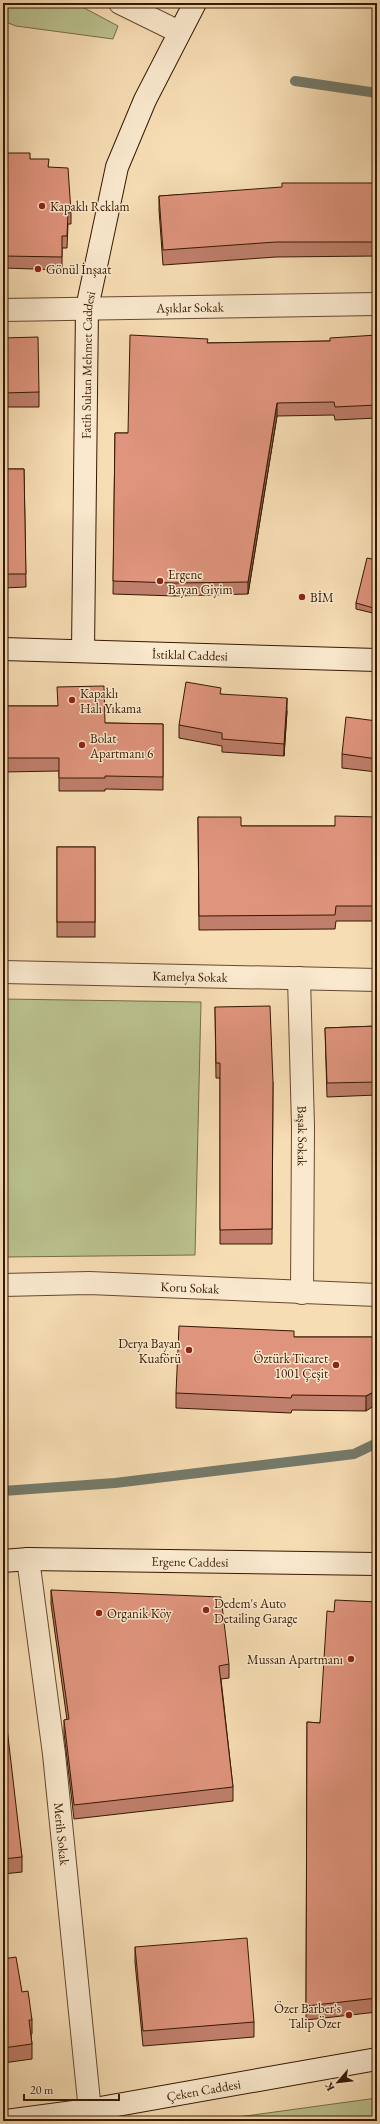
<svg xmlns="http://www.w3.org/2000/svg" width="380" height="2124" font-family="'EB Garamond',serif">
<rect width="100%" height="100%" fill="#f7ddb4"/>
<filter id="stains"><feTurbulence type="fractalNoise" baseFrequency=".005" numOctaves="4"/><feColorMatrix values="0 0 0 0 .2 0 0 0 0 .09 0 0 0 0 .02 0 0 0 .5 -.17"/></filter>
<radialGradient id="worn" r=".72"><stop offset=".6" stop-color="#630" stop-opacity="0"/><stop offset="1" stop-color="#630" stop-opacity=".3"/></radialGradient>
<g fill="#bac28f" stroke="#786d48">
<polygon points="3,3 75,3 118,26 113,39 16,26 3,21"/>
<polygon points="3,999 201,1002 195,1255 3,1257"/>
<polygon points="377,2098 377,2121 209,2121"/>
</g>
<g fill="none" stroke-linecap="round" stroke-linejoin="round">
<g stroke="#747a6a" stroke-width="10">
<polyline points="295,81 377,93"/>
<polyline points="3,1491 115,1483 354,1454 377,1443"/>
</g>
<defs>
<g id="street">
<polyline points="120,3 179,32"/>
<path id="s1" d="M 3,310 L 377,304"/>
<path id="s2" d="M 3,972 L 377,980"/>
<path id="s3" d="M 299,978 L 303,1126 L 302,1293"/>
<path id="s4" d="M 3,1285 L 89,1283 L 377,1295"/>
<path id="s5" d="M 28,1559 L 54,1754 L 91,2121"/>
</g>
<g id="secondary">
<path id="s6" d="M 3,649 L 377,660"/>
<path id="s7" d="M 83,651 L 87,308 L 117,167 L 145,100 L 195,3"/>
<path id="s8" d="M 3,1561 L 28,1559 L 377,1564"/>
<path id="s9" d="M 6,2121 L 89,2110 L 377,2059"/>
</g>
</defs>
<use href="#street" stroke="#66492e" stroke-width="24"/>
<use href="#secondary" stroke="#361801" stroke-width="24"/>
<use href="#street" stroke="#fae9ce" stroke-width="22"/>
<use href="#secondary" stroke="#fae9ce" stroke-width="22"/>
</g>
<g fill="#c07f6c" stroke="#361801">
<polygon points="30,159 49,167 71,212 71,224 68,224 67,248 62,248 62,270 4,268 4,264 3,264 3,173 5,173"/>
<polygon points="377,183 377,256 276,257 163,265 159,210 159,196"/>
<polygon points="377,335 377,418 335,420 334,415 277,416 248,594 175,596 113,594 115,433 128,433 208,343 330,341"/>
<polygon points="3,338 39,392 39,407 3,407"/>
<polygon points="3,469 24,469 26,587 3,588"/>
<polygon points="377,560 377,614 356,609 356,603"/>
<polygon points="221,694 287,711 284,756 222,752 222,746 179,738 179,725"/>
<polygon points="3,706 58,706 105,723 163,724 163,790 105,789 105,791 59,791 59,771 3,772"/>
<polygon points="377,721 377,772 342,768 342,754"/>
<polygon points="198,817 241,826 335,826 377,817 377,921 336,921 335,929 199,930"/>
<rect x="57" y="847" width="38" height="90"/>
<polygon points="215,1007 273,1082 272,1244 220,1244 220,1078 216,1078"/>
<polygon points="377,1026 377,1095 327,1097 325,1028"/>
<polygon points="294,1337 377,1337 366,1411 292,1410 291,1413 176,1408 176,1393"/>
<polygon points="51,1590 229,1664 229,1678 221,1679 233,1787 233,1801 74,1819 64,1733 64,1720 67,1720 51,1604"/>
<polygon points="377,1602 377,2012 306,2020 307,1722 320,1723 334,1612"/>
<polygon points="3,1728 22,1857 22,1872 3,1874"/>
<polygon points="135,1947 254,2022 254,2037 143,2046 135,1962"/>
<polygon points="3,1959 22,1992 32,2020 32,2034 31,2035 32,2044 32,2059 3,2063"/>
</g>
<g fill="#9c6858" stroke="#361801">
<polygon points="277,403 277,416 248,594 248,582"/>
<polygon points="287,698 287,711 284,756 284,744"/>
<polygon points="377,1390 377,1404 366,1411 366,1396"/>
</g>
<g fill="#df947d" stroke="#361801">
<polygon points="6,153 30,153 30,159 49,159 48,167 68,168 71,212 68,212 67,236 62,236 62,257 4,256 4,251 3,251 3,173 5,173"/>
<polygon points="282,183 377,183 377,242 276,242 163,250 159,196 282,187"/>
<polygon points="130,335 208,339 207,343 330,341 330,338 377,335 377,405 335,407 334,402 277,403 248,582 175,583 113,581 115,433 128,433"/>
<polygon points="38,337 39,392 3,393 3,338"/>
<polygon points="3,469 24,469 26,574 3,574"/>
<polygon points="367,558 377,560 377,609 356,603"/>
<polygon points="186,682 221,688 220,694 287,698 284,744 222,739 222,733 179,725"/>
<polygon points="104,686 105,723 163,724 163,777 105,776 105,778 59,778 59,758 3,758 3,706 58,706 57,687"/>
<polygon points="346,717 377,721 377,759 342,754"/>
<polygon points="335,816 377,817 377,906 336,906 335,915 199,916 198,817 241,817 241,826 335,826"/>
<rect x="57" y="847" width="38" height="75"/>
<polygon points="270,1006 273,1082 272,1229 220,1230 220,1063 216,1063 215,1007"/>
<polygon points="377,1026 377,1082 327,1083 325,1028"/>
<polygon points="179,1326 294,1331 294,1337 377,1337 377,1390 366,1396 292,1395 291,1398 176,1393"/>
<polygon points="51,1590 221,1597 229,1664 219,1666 233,1787 74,1805 64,1720 69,1719"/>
<polygon points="335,1600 377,1602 377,1998 306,2006 307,1722 320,1723 327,1611 334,1612"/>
<polygon points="3,1728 7,1728 22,1857 3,1859"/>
<polygon points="247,1938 254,2022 143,2031 135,1947"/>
<polygon points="16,1957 22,1992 28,1991 32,2020 29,2020 32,2044 3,2048 3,1959"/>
</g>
<g fill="#8f2418" stroke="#fae9ce" stroke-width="1.5">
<circle cx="42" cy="206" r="4"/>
<circle cx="38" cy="269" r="4"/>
<circle cx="160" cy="581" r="4"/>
<circle cx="302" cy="597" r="4"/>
<circle cx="72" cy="700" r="4"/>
<circle cx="82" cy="745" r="4"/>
<circle cx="189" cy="1350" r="4"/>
<circle cx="336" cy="1365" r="4"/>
<circle cx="206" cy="1610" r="4"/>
<circle cx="99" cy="1613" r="4"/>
<circle cx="351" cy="1659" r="4"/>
<circle cx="349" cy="2015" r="4"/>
</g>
<g text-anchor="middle" stroke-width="3" stroke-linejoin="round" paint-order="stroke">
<g font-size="13" fill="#361801" stroke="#fae9ce" text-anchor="start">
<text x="50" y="211">Kapaklı Reklam</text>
<text x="46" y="274">Gönül İnşaat</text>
<text x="168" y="579">Ergene<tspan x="168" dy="15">Bayan Giyim</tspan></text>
<text x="310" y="602">BİM</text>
<text x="80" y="698">Kapaklı<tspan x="80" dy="15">Halı Yıkama</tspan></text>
<text x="90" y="743">Bolat<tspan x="90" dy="15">Apartmanı 6</tspan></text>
<text x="181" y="1348" text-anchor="end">Derya Bayan<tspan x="181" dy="15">Kuaförü</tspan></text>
<text x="328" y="1363" text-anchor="end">Öztürk Ticaret<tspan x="328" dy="15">1001 Çeşit</tspan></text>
<text x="214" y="1608">Dedem's Auto<tspan x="214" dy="15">Detailing Garage</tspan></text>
<text x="107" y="1618">Organik Köy</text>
<text x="343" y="1664" text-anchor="end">Mussan Apartmanı</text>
<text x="341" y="2013" text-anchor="end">Özer Barber's<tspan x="341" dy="15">Talip Özer</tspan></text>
</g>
<g font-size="13" fill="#361801" stroke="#fae9ce">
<text dy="5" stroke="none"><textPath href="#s1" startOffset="187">Aşıklar Sokak</textPath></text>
<text dy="5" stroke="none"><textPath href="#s7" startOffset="286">Fatih Sultan Mehmet Caddesi</textPath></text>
<text dy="5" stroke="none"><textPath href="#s6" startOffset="187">İstiklal Caddesi</textPath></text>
<text dy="5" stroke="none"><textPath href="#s2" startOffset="187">Kamelya Sokak</textPath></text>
<text dy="5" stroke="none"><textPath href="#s3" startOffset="158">Başak Sokak</textPath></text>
<text dy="5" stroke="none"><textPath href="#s4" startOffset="187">Koru Sokak</textPath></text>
<text dy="5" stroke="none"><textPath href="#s8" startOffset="187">Ergene Caddesi</textPath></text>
<text dy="5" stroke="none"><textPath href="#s5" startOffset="277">Merih Sokak</textPath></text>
<text dy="5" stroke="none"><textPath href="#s9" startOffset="200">Çeken Caddesi</textPath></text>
</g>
</g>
<rect width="380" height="2124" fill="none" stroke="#f7ddb4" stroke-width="16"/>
<rect x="4" y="4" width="372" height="2116" fill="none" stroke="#361801" stroke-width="2"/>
<rect x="8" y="8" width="364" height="2108" fill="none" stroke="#361801"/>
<g transform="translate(338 2082) rotate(242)" stroke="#fae9ce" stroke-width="3" paint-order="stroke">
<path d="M0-3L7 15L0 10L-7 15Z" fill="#361801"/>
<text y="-6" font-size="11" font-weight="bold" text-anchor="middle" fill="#361801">K</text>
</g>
<path d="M24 2094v6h95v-6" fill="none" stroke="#361801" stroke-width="2"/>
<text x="30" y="2094" font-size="12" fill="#361801" stroke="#fae9ce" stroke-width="3" paint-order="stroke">20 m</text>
<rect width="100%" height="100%" filter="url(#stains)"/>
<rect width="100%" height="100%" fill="url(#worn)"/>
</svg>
